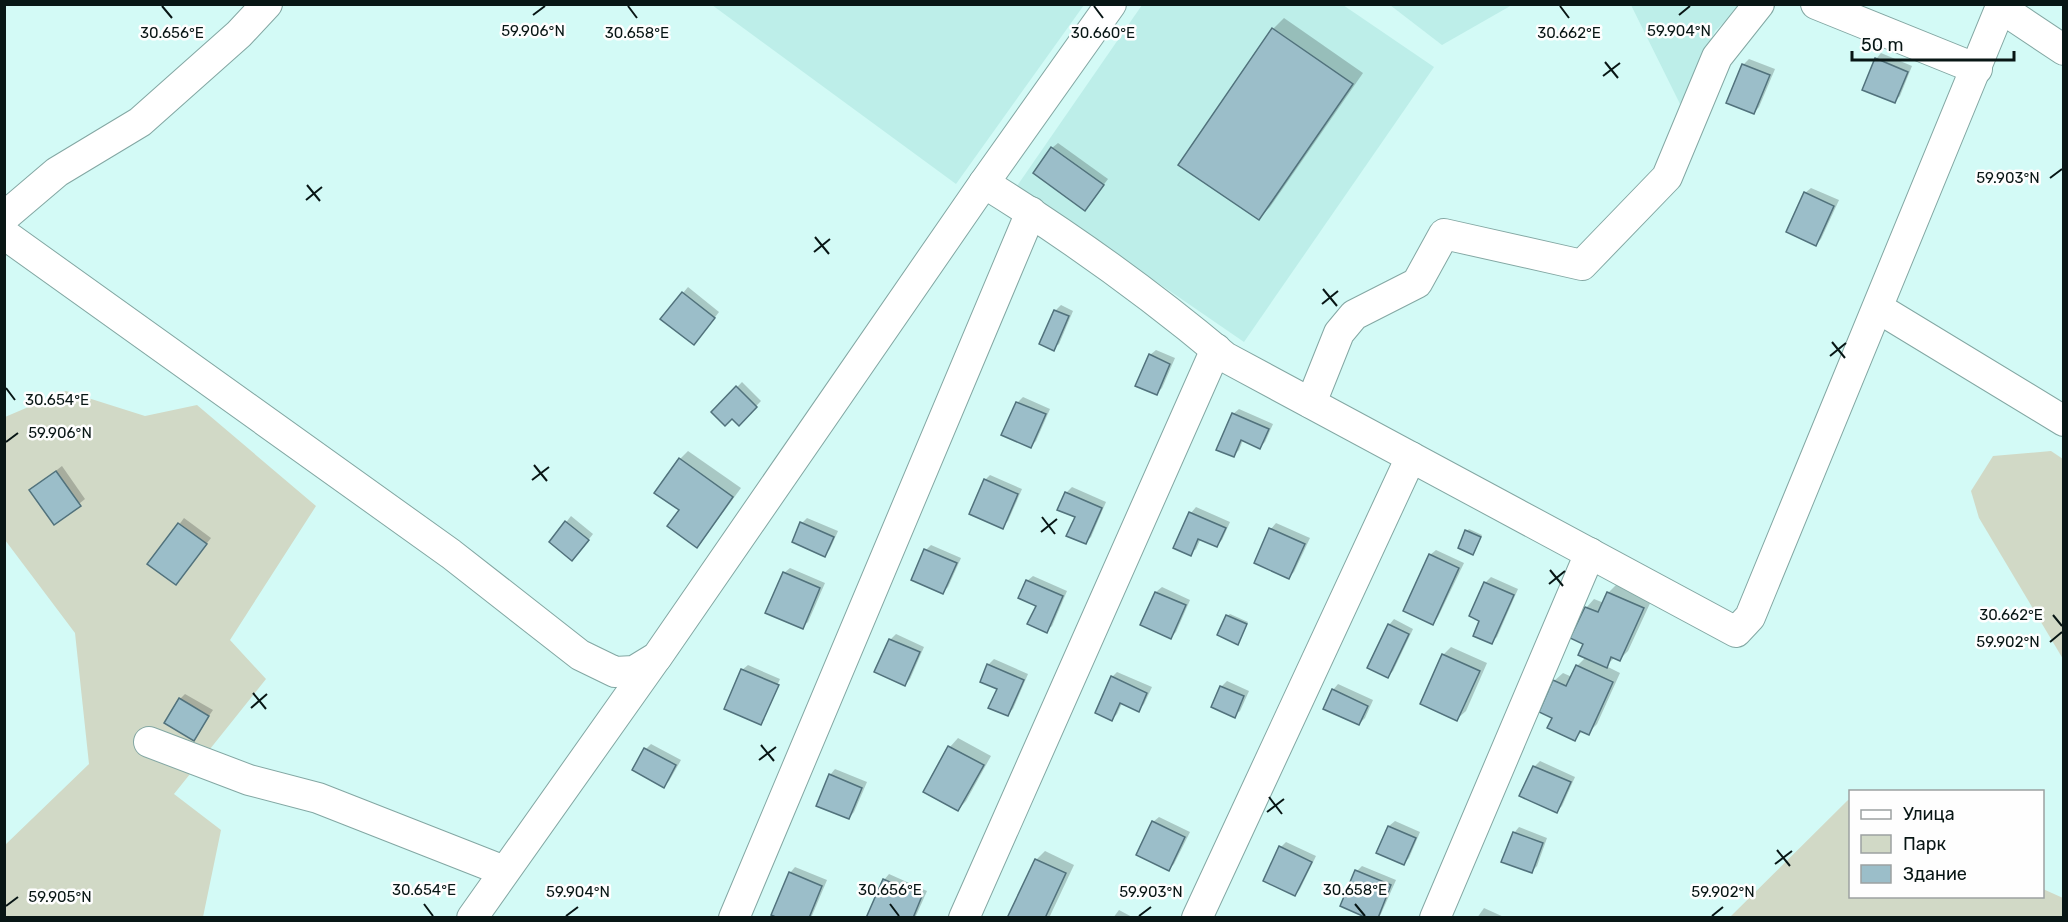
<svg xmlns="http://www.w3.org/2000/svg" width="2068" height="922" font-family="Rubik,sans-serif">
<rect width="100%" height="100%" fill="#d3faf6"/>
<g fill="#bdeee9">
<polygon points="712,5 1084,5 956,184"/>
<polygon points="1142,5 1343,5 1434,67 1244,342 1017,186"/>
<polygon points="1390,5 1512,5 1442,45"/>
<polygon points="1631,5 1742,5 1715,31 1682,108"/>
</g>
<g fill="#d1d9c6">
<polygon points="66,391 145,416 197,405 316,506 230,640 266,679 174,794 221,830 203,917 5,917 5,845 89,764 75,633 5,540 5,417"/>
<polygon points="2051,451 2063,459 2063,659 1979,518 1971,491 1993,456"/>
<polygon points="1848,800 1850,801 1850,896 2042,896 2043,889 2063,898 2063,917 1730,917"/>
</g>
<g fill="#0003">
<polygon points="1284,18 1363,73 1270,207 1259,218 1273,29"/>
<polygon points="1881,53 1912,66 1900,96 1895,101 1876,59"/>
<polygon points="1749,59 1775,69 1759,107 1754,113 1728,102 1744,64"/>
<polygon points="1058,143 1108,179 1090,203 1052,148"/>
<polygon points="1811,188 1839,200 1821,239 1816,244 1805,193"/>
<polygon points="688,287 719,312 699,338 683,293"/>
<polygon points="1061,305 1073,311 1059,344 1053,349 1055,311"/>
<polygon points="1156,350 1175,358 1162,388 1156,394 1150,355"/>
<polygon points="742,382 761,401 739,424 732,417 713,412"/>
<polygon points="1023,397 1050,409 1036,441 1031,446 1017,403"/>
<polygon points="1239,409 1273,424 1265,442 1260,447 1243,440 1239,450 1233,456 1233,414"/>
<polygon points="688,451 741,488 705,537 697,546 681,510 680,459"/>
<polygon points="62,466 85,499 55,523 31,490"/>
<polygon points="990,475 1022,489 1008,521 1002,527 985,480"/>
<polygon points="1072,487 1106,502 1091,537 1085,543 1066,493"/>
<polygon points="1196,507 1230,522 1222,540 1217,545 1201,538 1196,549 1190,554 1175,547 1191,513"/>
<polygon points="571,516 593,534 578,553 551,542"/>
<polygon points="184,518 211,538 176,583 150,564"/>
<polygon points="807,518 838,531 830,549 825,555 802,523"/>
<polygon points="1276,523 1310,538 1294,572 1289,577 1256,562 1271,529"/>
<polygon points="1469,529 1482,535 1473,553 1467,531"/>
<polygon points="931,545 961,558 948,587 943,592 926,550"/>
<polygon points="1436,550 1464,563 1438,617 1433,623 1430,555"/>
<polygon points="790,568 825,583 808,622 802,627 784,573"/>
<polygon points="1033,576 1067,591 1052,626 1046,631 1027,581"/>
<polygon points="1491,577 1518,589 1497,637 1491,642 1481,620 1485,583"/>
<polygon points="1617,584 1652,599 1628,651 1620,659 1615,657 1606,666 1620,673 1597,724 1588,733 1583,730 1575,739 1554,717 1554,681 1563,673 1572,677 1577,666 1586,657 1586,608 1594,599 1604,603 1609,592"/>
<polygon points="1162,587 1190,600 1176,632 1171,637 1142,624 1156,592"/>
<polygon points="1230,614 1248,622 1238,643 1227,616"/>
<polygon points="1394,619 1413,629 1393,671 1388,676 1389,625"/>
<polygon points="896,634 924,647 910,679 905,684 890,640"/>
<polygon points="1451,647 1487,663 1466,711 1457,719 1443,655"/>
<polygon points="994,659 1028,674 1013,709 1007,714 988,665"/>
<polygon points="748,665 780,679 762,719 765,719 761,723 742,670"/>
<polygon points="1117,672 1152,687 1144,704 1139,710 1122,703 1117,714 1112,719 1112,677"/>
<polygon points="1227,681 1249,691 1240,711 1234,716 1213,706 1222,686"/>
<polygon points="1338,684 1373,700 1365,718 1359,724 1333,690"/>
<polygon points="185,694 213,710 193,739 180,699"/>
<polygon points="958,738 991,756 966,801 958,810 925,791 950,747"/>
<polygon points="651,744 681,760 669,781 664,786 646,749"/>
<polygon points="1540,761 1575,777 1562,806 1557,811 1521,795 1534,767"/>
<polygon points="835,769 867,782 854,812 849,818 830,775"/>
<polygon points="1159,817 1190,832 1174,864 1169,869 1153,822"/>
<polygon points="1395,821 1420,832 1409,858 1404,863 1378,852 1389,826"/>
<polygon points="1519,827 1547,838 1537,866 1531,872 1514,833"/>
<polygon points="1286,842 1316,856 1300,889 1295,895 1281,847"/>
<polygon points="1045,851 1074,865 1049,918 1015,918 1036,860"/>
<polygon points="1362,866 1396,880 1381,914 1378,918 1357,871"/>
<polygon points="795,867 827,880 811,918 782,918 790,873"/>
<polygon points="889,874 927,891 915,918 867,918 884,880"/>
<polygon points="1484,908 1506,918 1477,918"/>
<polygon points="1119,910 1134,918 1113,918"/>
</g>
<g fill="#9bbec9" stroke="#51727c" stroke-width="1.5">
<polygon points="1272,28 1353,84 1259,220 1178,165"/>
<polygon points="1875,58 1908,72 1895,103 1862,90"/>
<polygon points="1742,64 1770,75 1754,114 1726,103"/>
<polygon points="1051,147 1104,185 1085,211 1033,173"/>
<polygon points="1804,192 1834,206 1816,246 1786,232"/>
<polygon points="682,292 715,318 694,345 660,319"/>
<polygon points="1054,310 1069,316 1054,351 1039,344"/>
<polygon points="1149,354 1170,364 1157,395 1135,386"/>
<polygon points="736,386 757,407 739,426 732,419 725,426 711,412"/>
<polygon points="1016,402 1046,414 1031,448 1001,435"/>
<polygon points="1232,413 1269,429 1260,449 1241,440 1234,457 1216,450"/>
<polygon points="679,458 733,497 697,548 667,526 679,510 654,493"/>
<polygon points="56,471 81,506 54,525 29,490"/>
<polygon points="984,479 1018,494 1003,529 969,514"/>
<polygon points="1065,492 1102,508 1086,544 1066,536 1075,517 1057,510"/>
<polygon points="1189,512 1226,528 1217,547 1198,539 1191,556 1173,548"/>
<polygon points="565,521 589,540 572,561 549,542"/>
<polygon points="800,522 834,537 825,557 792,542"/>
<polygon points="178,523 207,544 176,585 147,564"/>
<polygon points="1269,528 1305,544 1289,579 1254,563"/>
<polygon points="1465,530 1481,537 1473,555 1458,548"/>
<polygon points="924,549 957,563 943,594 911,580"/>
<polygon points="1429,554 1459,568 1433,625 1403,611"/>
<polygon points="783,572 820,588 803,629 765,613"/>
<polygon points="1026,580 1063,596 1047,633 1027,624 1036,606 1018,598"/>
<polygon points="1484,582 1514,595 1492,644 1473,636 1479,621 1469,616"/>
<polygon points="1155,592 1186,605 1171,639 1140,625"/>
<polygon points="1607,592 1644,608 1620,661 1611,657 1607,668 1578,655 1583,644 1570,638 1585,607 1598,612"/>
<polygon points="1226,615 1247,624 1238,645 1217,635"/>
<polygon points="1388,624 1409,634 1388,678 1367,668"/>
<polygon points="889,639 920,652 905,686 874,672"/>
<polygon points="1442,654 1480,671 1457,721 1420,704"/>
<polygon points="987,664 1024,680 1008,716 988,708 997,689 980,682"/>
<polygon points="1576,665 1613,682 1589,735 1580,731 1575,741 1547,728 1552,718 1539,712 1553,680 1566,686"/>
<polygon points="741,669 779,685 761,725 724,709"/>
<polygon points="1111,676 1147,693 1139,712 1120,703 1112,721 1095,713"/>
<polygon points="1220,686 1244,696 1235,718 1211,707"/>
<polygon points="1332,689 1368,706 1359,725 1323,709"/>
<polygon points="179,698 209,716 194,741 164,723"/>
<polygon points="948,746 984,765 958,811 923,792"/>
<polygon points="644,748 676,765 664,788 632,770"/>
<polygon points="1533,766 1571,782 1557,813 1519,796"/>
<polygon points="829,774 862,788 849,819 816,806"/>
<polygon points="1152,821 1185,837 1169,871 1136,855"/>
<polygon points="1388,826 1416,838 1404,865 1376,853"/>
<polygon points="1513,832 1543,843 1532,873 1501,862"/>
<polygon points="1279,846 1312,862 1295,896 1263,881"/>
<polygon points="1035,859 1066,873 1045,918 1011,918 1008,916"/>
<polygon points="1355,870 1391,885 1378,918 1367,918 1340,906"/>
<polygon points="789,872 822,886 809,918 778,918 771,915"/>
<polygon points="883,879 922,896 913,918 866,918"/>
</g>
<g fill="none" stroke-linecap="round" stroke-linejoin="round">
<defs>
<g id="minor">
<polyline points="1816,4 1977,69"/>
<polyline points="2001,8 2064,50"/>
<path d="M 984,183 C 1068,235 1150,294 1225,357 L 1736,632 L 1750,617 L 2002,4"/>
<polyline points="4,217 57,172 140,122 239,34 267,4"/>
<polyline points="4,234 451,554 580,655 615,672 634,671 657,657 984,183 1111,4"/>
<polyline points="1878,308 2064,421"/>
<polyline points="1311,403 1339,333 1354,315 1417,283 1444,234 1582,265 1667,177 1717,57 1759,4"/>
<polyline points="149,742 249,780 318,798 504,871"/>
<polyline points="472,918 656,658"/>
<polyline points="734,918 1031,212"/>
<polyline points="964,918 1216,349"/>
<polyline points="1197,918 1411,457"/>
<polyline points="1435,918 1590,553"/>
</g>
</defs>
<use href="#minor" stroke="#83a7a3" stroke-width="32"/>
<use href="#minor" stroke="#fff" stroke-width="30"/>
</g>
<path fill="none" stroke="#081615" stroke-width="2" d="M 162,6 L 172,18M 628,6 L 637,18M 1094,6 L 1103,18M 1560,6 L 1569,18M 533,15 L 545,6M 1679,15 L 1690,6M 1605,62 L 1618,78M 1603,76 L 1620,63M 2050,178 L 2062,169M 307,185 L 320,201M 306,200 L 322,187M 815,237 L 829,254M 814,252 L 830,239M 1323,289 L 1337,306M 1322,304 L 1338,291M 1832,342 L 1845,358M 1830,356 L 1846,343M 6,388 L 15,400M 6,442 L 18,433M 534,465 L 547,481M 532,480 L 549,467M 1042,517 L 1055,534M 1041,532 L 1057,519M 1550,570 L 1563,586M 1549,584 L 1565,571M 2053,615 L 2062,626M 2050,642 L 2062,632M 253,693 L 266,709M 251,708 L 267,694M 761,745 L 774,761M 759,760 L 776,747M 1269,797 L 1282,814M 1267,812 L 1284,799M 1777,850 L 1790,866M 1775,864 L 1792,851M 424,904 L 433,916M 890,904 L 899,916M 1355,904 L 1365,916M 6,906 L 18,897M 566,916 L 578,907M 1139,916 L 1151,907M 1712,916 L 1723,907"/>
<g font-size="15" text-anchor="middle" fill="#081615" stroke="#fefefe" stroke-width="5" stroke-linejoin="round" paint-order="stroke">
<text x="533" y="36">59.906°N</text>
<text x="1679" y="36">59.904°N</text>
<text x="172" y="38">30.656°E</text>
<text x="637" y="38">30.658°E</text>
<text x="1103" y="38">30.660°E</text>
<text x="1569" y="38">30.662°E</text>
<text x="2008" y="183">59.903°N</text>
<text x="57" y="405">30.654°E</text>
<text x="60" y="438">59.906°N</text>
<text x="2011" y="620">30.662°E</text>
<text x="2008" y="647">59.902°N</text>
<text x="424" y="895">30.654°E</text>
<text x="890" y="895">30.656°E</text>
<text x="1355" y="895">30.658°E</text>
<text x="578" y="897">59.904°N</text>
<text x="1151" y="897">59.903°N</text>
<text x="1723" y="897">59.902°N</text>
<text x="60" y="902">59.905°N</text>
</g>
<rect width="2068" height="922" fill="none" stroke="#081615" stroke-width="12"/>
<rect x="1849" y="790" width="195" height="108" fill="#fefefe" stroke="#9ca1a1" stroke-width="1.5"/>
<rect x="1861" y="810" width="30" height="9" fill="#ffffff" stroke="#9ca1a1" stroke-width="1.5"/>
<text x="1903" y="820" font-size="18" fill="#081615">Улица</text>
<rect x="1861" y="835" width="30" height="18" fill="#d1d9c6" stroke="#9ca1a1" stroke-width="1.5"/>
<text x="1903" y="850" font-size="18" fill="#081615">Парк</text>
<rect x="1861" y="865" width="30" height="18" fill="#9bbec9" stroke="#9ca1a1" stroke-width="1.5"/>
<text x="1903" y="880" font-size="18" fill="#081615">Здание</text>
<path d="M1852 51v9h162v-9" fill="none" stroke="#081615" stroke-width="3"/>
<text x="1861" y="51" font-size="18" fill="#081615" stroke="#fefefe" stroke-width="4.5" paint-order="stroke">50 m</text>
</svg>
